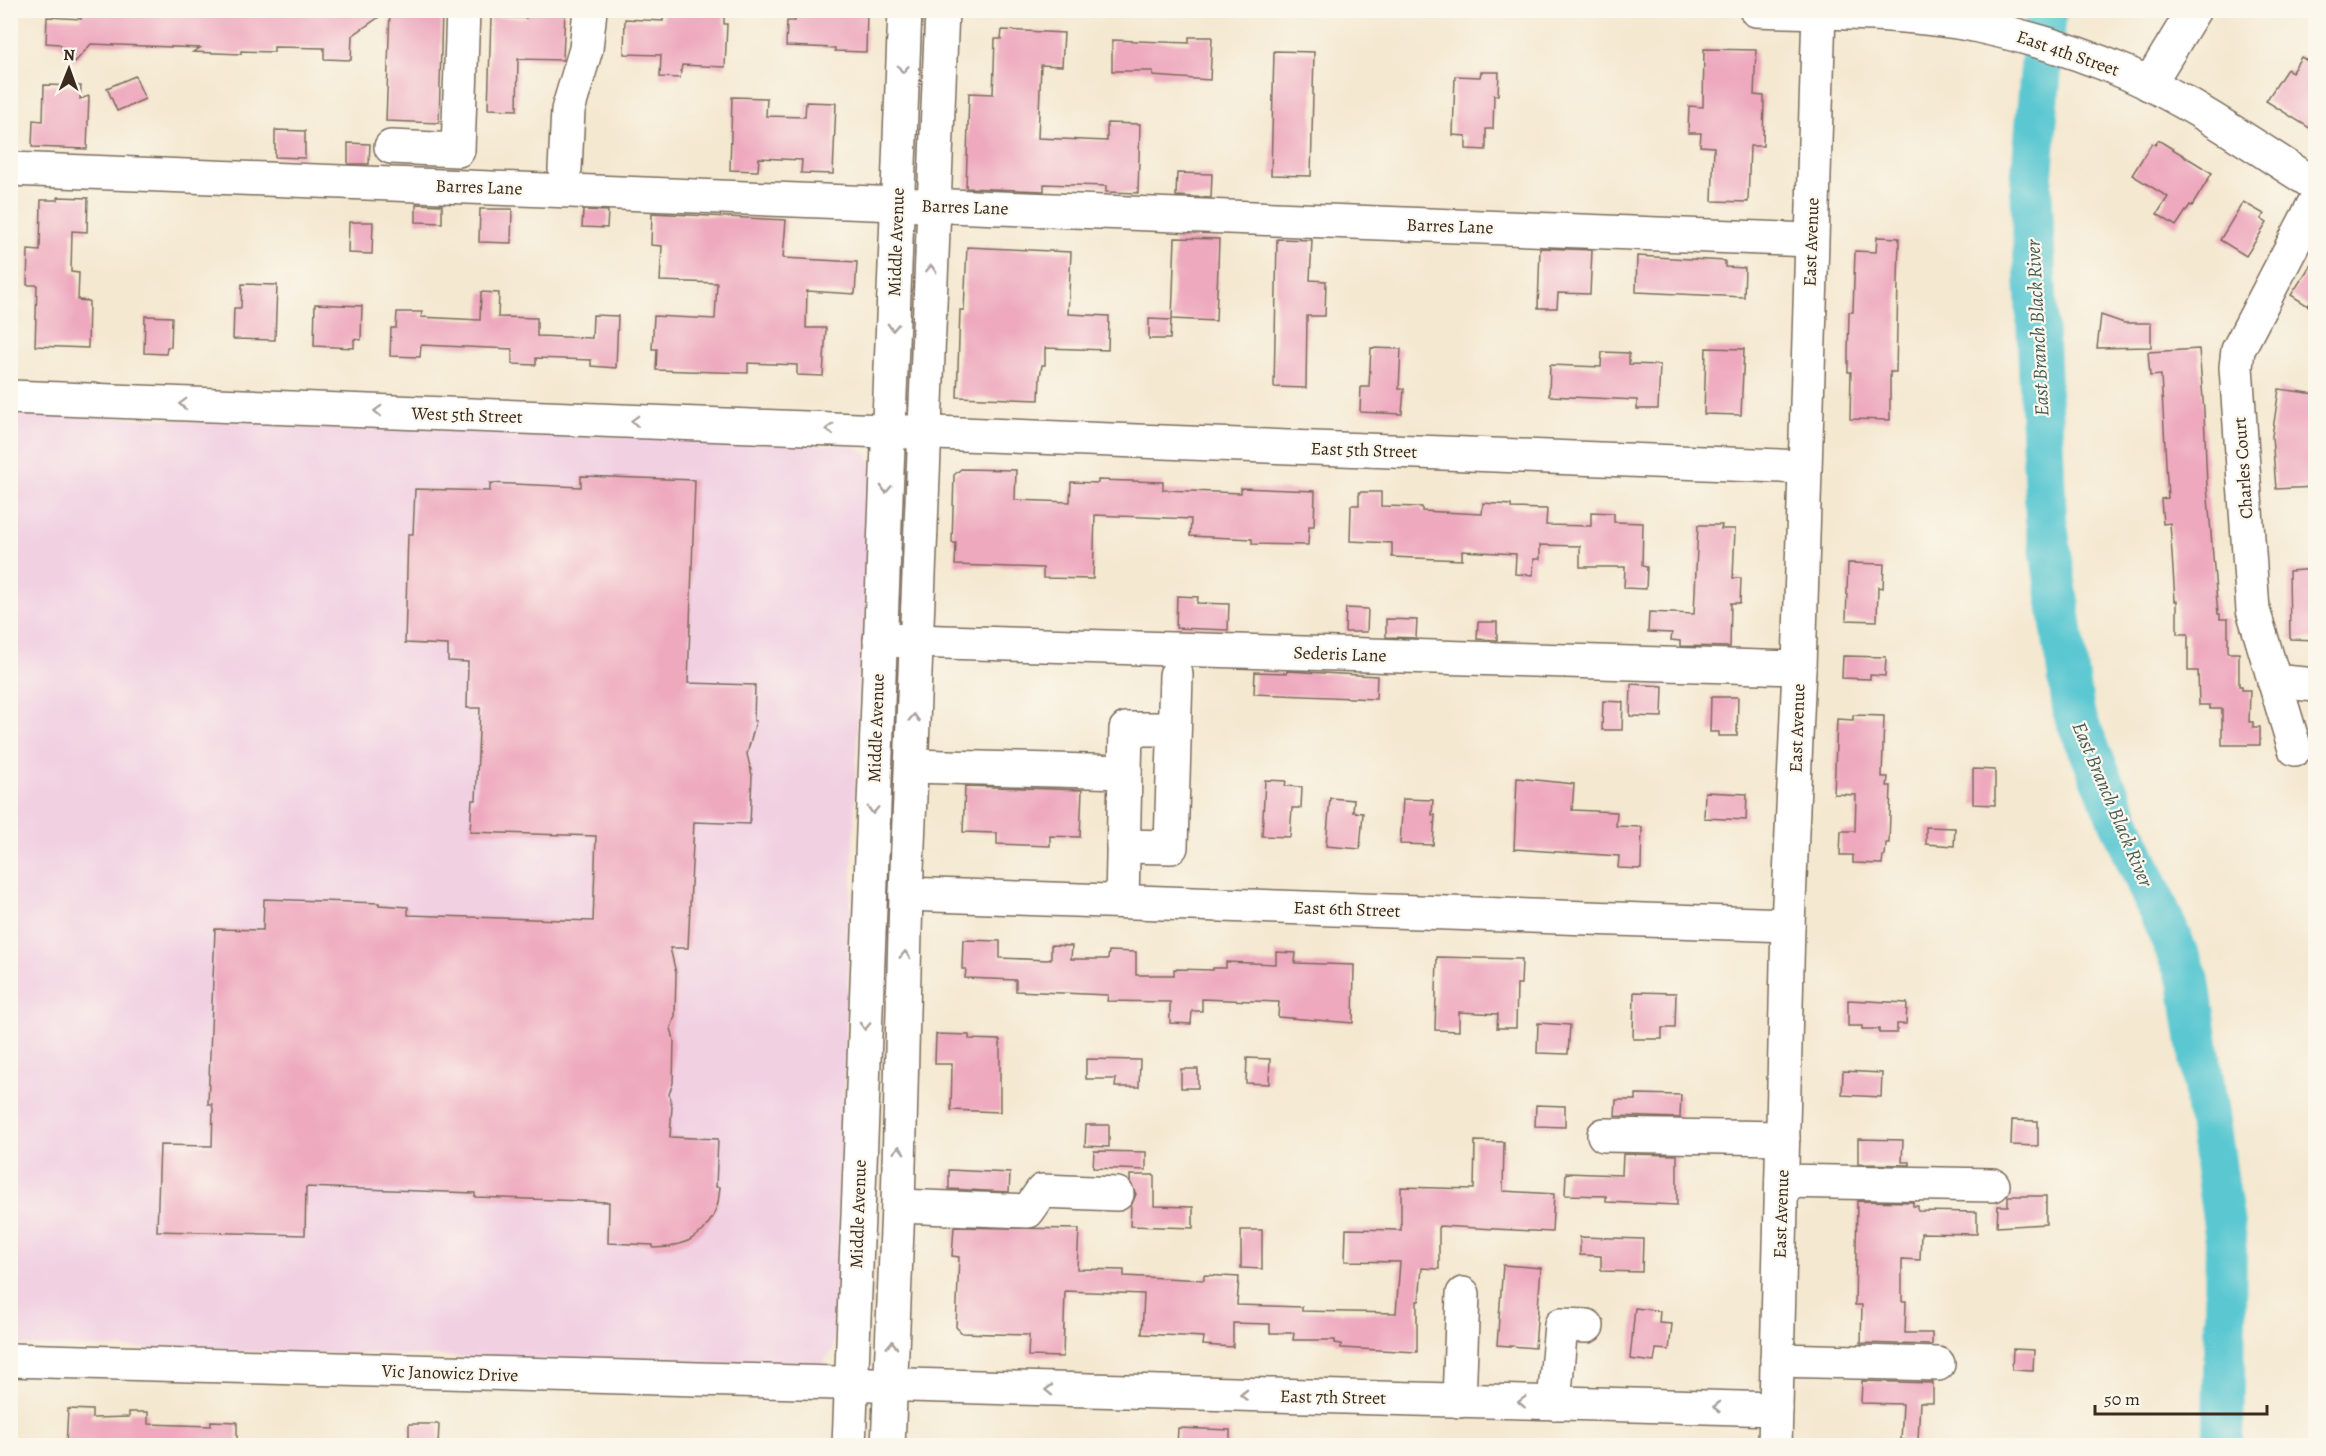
<svg xmlns="http://www.w3.org/2000/svg" width="2326" height="1456" font-family="Alegreya,serif">
<rect width="100%" height="100%" fill="#fbf7ec"/>
<filter id="ink" filterUnits="userSpaceOnUse"><feTurbulence type="fractalNoise" baseFrequency=".0167" numOctaves="2"/><feDisplacementMap in="SourceGraphic" scale="12" xChannelSelector="R" yChannelSelector="G"/><feConvolveMatrix kernelMatrix="1 2 1 2 8 2 1 2 1" color-interpolation-filters="sRGB"/></filter>
<filter id="wash" filterUnits="userSpaceOnUse"><feTurbulence type="fractalNoise" baseFrequency=".008" numOctaves="4" result="noise"/><feDisplacementMap in="SourceGraphic" scale="24" xChannelSelector="R" yChannelSelector="G"/><feGaussianBlur stdDeviation="1.35" result="paint"/><feColorMatrix in="noise" values="0 0 0 0 0 0 0 0 0 0 0 0 0 0 0 0 0 1.4 0 .05"/><feComposite in="paint" operator="in"/></filter>
<g filter="url(#wash)">
<rect width="100%" height="100%" fill="#f4e8d0"/>
<polygon fill="#f1d0e2" points="10,413 855,446 867,454 872,467 868,585 859,687 834,1340 833,1350 820,1366 11,1345"/>
<g fill="none" stroke-linecap="round" stroke-linejoin="round">
<polyline stroke="#5ac7d1" stroke-width="42" points="2046,10 2031,185 2046,519 2074,714 2189,981 2226,1240 2223,1446"/>
</g>
<g id="blocks">
<g fill="#eea9be">
<polygon points="137,10 389,10 352,36 351,60 324,59 324,48 274,47 274,52 241,51 241,54 193,52 200,48 91,44 75,62 59,44 46,43 47,17 81,19 81,12 137,15"/>
<polygon points="390,10 442,10 439,123 386,121"/>
<polygon points="526,10 565,10 563,60 518,59 517,110 488,109 491,17 526,18"/>
<polygon points="663,10 724,12 724,24 727,24 725,67 682,65 680,78 660,77 661,55 624,54 625,19 663,21"/>
<polygon points="816,10 867,10 866,52 835,51 835,48 786,46 787,21 795,21 795,14 816,14"/>
<polygon points="1002,30 1064,33 1062,66 1041,65 1038,138 1107,141 1107,123 1140,124 1138,193 1106,192 1106,186 1044,184 1044,191 966,188 969,93 993,94 995,39 1001,39"/>
<polygon points="1189,37 1212,37 1210,80 1153,76 1153,71 1112,71 1112,40 1189,43"/>
<polygon points="1704,49 1756,50 1754,95 1764,96 1763,146 1750,146 1748,202 1712,201 1714,147 1700,146 1701,133 1688,133 1689,106 1703,107"/>
<polygon points="1274,51 1314,52 1311,176 1271,175"/>
<polygon points="2301,57 2316,66 2316,132 2266,101 2287,69 2292,72"/>
<polygon points="1481,72 1499,72 1498,95 1494,95 1493,129 1486,129 1486,150 1466,149 1466,136 1453,135 1455,76 1480,77"/>
<polygon points="135,76 145,99 117,111 107,88"/>
<polygon points="44,85 81,86 80,99 89,96 87,149 32,147 33,120 43,121"/>
<polygon points="732,97 767,98 766,116 805,117 806,102 836,103 833,174 801,173 802,160 759,158 758,171 730,170"/>
<polygon points="275,130 305,131 305,158 275,157"/>
<polygon points="2158,140 2212,173 2192,206 2190,205 2176,226 2157,214 2168,197 2132,175 2152,143 2155,145"/>
<polygon points="348,143 370,144 369,164 348,164"/>
<polygon points="1177,173 1212,174 1211,198 1176,196"/>
<polygon points="58,197 88,198 87,232 72,231 71,272 79,273 78,300 89,301 88,348 35,346 37,285 27,285 28,250 40,251 41,200 58,200"/>
<polygon points="2243,202 2264,214 2261,219 2267,223 2246,256 2220,240"/>
<polygon points="416,204 442,205 442,223 416,222"/>
<polygon points="480,209 512,209 511,243 479,242"/>
<polygon points="583,210 608,211 607,228 582,227"/>
<polygon points="652,213 786,220 783,258 857,262 855,294 807,291 806,328 826,328 823,376 797,375 797,365 748,363 748,373 656,370 657,349 652,349 654,316 715,319 717,283 660,281 662,246 651,245"/>
<polygon points="349,222 373,222 372,254 348,253"/>
<polygon points="1877,237 1899,238 1896,372 1890,372 1890,420 1850,419 1851,372 1848,372 1848,353 1849,312 1853,312 1855,251 1876,252"/>
<polygon points="1175,238 1219,239 1216,321 1172,319"/>
<polygon points="1277,239 1312,240 1310,280 1326,281 1325,316 1307,316 1306,388 1274,387"/>
<polygon points="967,247 1071,252 1068,314 1109,316 1108,350 1045,348 1045,365 1042,365 1040,377 1039,400 957,397 960,310 964,310"/>
<polygon points="1540,248 1592,250 1590,294 1558,293 1557,308 1538,308"/>
<polygon points="1637,256 1725,261 1725,267 1745,268 1744,297 1636,292"/>
<polygon points="2316,257 2316,294 2308,306 2291,295"/>
<polygon points="242,284 277,285 275,340 233,339 234,308 241,308"/>
<polygon points="481,292 499,293 498,317 537,318 537,336 592,338 593,315 618,316 616,368 591,366 591,360 536,358 536,365 512,364 512,349 421,345 420,357 390,356 391,328 396,328 397,312 422,312 421,317 480,320"/>
<polygon points="315,304 362,306 361,340 354,339 354,348 314,346"/>
<polygon points="2101,315 2124,323 2151,323 2151,347 2097,348"/>
<polygon points="145,316 172,317 171,347 167,347 166,354 144,353"/>
<polygon points="1149,319 1171,320 1170,339 1149,339"/>
<polygon points="1371,348 1401,349 1399,389 1404,389 1402,414 1360,412 1361,387 1369,387"/>
<polygon points="1706,348 1744,349 1741,415 1704,414"/>
<polygon points="2199,349 2204,411 2207,487 2218,614 2220,614 2220,619 2228,619 2228,653 2239,653 2239,686 2242,686 2242,690 2250,690 2249,722 2253,722 2253,727 2260,727 2260,745 2222,745 2222,709 2210,709 2210,705 2199,705 2198,671 2188,671 2188,634 2177,634 2177,601 2175,601 2170,523 2163,524 2161,499 2168,498 2161,375 2150,376 2148,352"/>
<polygon points="1602,352 1629,353 1629,364 1660,365 1658,409 1637,409 1637,400 1549,396 1550,365 1601,367"/>
<polygon points="2279,389 2316,394 2316,487 2276,489 2272,436"/>
<polygon points="961,469 1016,470 1015,500 1070,502 1071,482 1098,483 1098,480 1163,482 1163,490 1241,493 1241,488 1315,491 1314,526 1309,526 1308,545 1252,544 1252,539 1190,536 1191,519 1095,515 1093,579 1043,578 1043,568 955,565 956,543 952,543 954,475"/>
<polygon points="581,476 695,480 688,683 755,685 754,721 756,721 747,754 752,775 750,824 694,822 688,948 670,948 676,973 675,1016 671,1028 674,1040 673,1083 669,1094 672,1106 670,1137 718,1139 716,1187 720,1187 718,1203 713,1217 703,1231 688,1241 670,1247 653,1248 653,1245 608,1243 609,1202 475,1197 475,1193 306,1187 305,1235 157,1231 160,1145 212,1146 213,1109 212,1104 208,1104 215,929 263,930 264,899 379,903 379,905 408,907 408,915 593,921 596,836 470,832 472,800 476,800 480,708 467,708 468,662 448,661 448,645 405,643 408,534 413,534 415,489 490,491 490,483 581,487"/>
<polygon points="1359,492 1381,492 1381,506 1422,507 1422,511 1482,514 1483,503 1511,505 1511,508 1547,509 1546,525 1591,526 1591,512 1614,513 1614,522 1643,523 1642,566 1647,567 1646,589 1624,588 1625,567 1580,567 1580,546 1540,545 1540,559 1534,559 1533,575 1515,574 1516,554 1462,551 1462,560 1392,557 1392,543 1350,541 1351,505 1359,505"/>
<polygon points="1698,525 1722,525 1721,529 1735,529 1733,578 1741,578 1740,603 1731,603 1730,647 1680,646 1680,641 1671,640 1672,633 1648,632 1649,612 1694,614"/>
<polygon points="1848,563 1884,564 1883,588 1878,587 1877,621 1846,620"/>
<polygon points="2316,569 2316,640 2290,639 2289,571"/>
<polygon points="1177,596 1198,597 1197,603 1229,604 1228,630 1176,628"/>
<polygon points="1346,608 1368,609 1367,632 1345,632"/>
<polygon points="1386,619 1417,620 1416,638 1386,637"/>
<polygon points="1478,622 1497,622 1497,640 1477,639"/>
<polygon points="1843,656 1886,657 1885,676 1870,675 1870,679 1842,678"/>
<polygon points="1287,671 1377,676 1376,699 1254,694 1255,672 1287,673"/>
<polygon points="1631,684 1663,686 1662,717 1630,716"/>
<polygon points="1711,697 1738,697 1737,736 1719,736 1719,732 1710,732"/>
<polygon points="1603,701 1623,702 1622,730 1602,730"/>
<polygon points="1853,715 1884,716 1882,777 1888,777 1887,786 1891,786 1889,843 1886,843 1885,856 1883,856 1882,864 1853,863 1853,855 1840,855 1841,831 1855,831 1856,795 1834,794 1837,719 1853,720"/>
<polygon points="1973,769 1995,770 1995,805 1973,804"/>
<polygon points="1517,778 1574,784 1572,810 1617,812 1616,826 1642,827 1641,869 1618,868 1619,856 1514,849"/>
<polygon points="1265,780 1286,781 1285,786 1302,787 1301,808 1292,808 1290,837 1262,836"/>
<polygon points="965,786 1082,790 1080,837 1050,836 1050,846 997,844 997,833 963,832"/>
<polygon points="1705,792 1747,794 1746,820 1704,818"/>
<polygon points="1330,798 1354,800 1353,812 1363,813 1360,849 1326,846"/>
<polygon points="1403,799 1433,800 1432,815 1435,815 1433,845 1400,844"/>
<polygon points="1926,827 1955,828 1954,846 1926,844"/>
<polygon points="963,940 1000,941 1000,958 1048,960 1051,959 1051,945 1072,946 1071,959 1108,959 1109,951 1136,952 1136,975 1174,975 1174,969 1213,970 1213,968 1226,968 1226,962 1276,964 1276,952 1296,953 1295,963 1354,965 1353,1023 1278,1017 1279,1002 1202,999 1202,1011 1192,1011 1191,1024 1170,1023 1170,1002 1107,1001 1108,995 1016,991 1016,980 965,978 966,969 962,969"/>
<polygon points="1437,957 1522,959 1521,984 1517,984 1516,1028 1497,1028 1498,1014 1459,1012 1459,1031 1435,1030"/>
<polygon points="1634,992 1676,993 1675,1028 1662,1028 1662,1039 1633,1039"/>
<polygon points="1848,1000 1907,1003 1906,1024 1897,1024 1897,1033 1879,1033 1879,1029 1862,1029 1862,1026 1848,1026"/>
<polygon points="1538,1023 1570,1025 1568,1054 1537,1053"/>
<polygon points="936,1034 969,1035 969,1039 1000,1040 1000,1112 951,1110 952,1064 935,1064"/>
<polygon points="1247,1058 1270,1059 1269,1084 1246,1083"/>
<polygon points="1086,1059 1140,1060 1139,1087 1115,1087 1116,1079 1086,1079"/>
<rect x="1181" y="1069" width="17" height="19"/>
<polygon points="1843,1071 1882,1073 1881,1097 1842,1095"/>
<polygon points="1636,1094 1681,1095 1680,1118 1615,1116 1616,1100 1636,1100"/>
<polygon points="1536,1105 1565,1106 1565,1127 1535,1126"/>
<polygon points="2012,1120 2038,1121 2038,1146 2011,1145"/>
<polygon points="1086,1125 1109,1125 1109,1147 1085,1146"/>
<polygon points="1858,1139 1903,1140 1902,1162 1910,1162 1910,1165 1858,1164"/>
<polygon points="1475,1141 1504,1142 1503,1191 1554,1194 1552,1232 1439,1226 1439,1269 1422,1268 1419,1301 1417,1301 1417,1352 1341,1348 1341,1344 1335,1343 1335,1340 1293,1340 1294,1333 1270,1333 1270,1324 1233,1323 1233,1347 1203,1345 1204,1337 1142,1334 1144,1294 1065,1291 1063,1357 1028,1356 1029,1335 962,1333 956,1327 959,1257 952,1256 954,1227 1079,1229 1077,1269 1124,1270 1124,1276 1204,1280 1204,1275 1239,1277 1237,1305 1302,1307 1302,1311 1396,1313 1400,1262 1345,1261 1346,1229 1401,1230 1401,1187 1474,1189"/>
<polygon points="1094,1151 1146,1152 1146,1170 1093,1168"/>
<polygon points="1623,1154 1677,1155 1677,1205 1606,1202 1606,1196 1565,1195 1566,1173 1622,1175"/>
<polygon points="949,1170 1010,1173 1009,1192 949,1189"/>
<polygon points="1130,1175 1154,1175 1154,1206 1193,1207 1193,1228 1130,1226 1131,1206 1136,1194 1130,1182"/>
<polygon points="2008,1196 2046,1196 2046,1224 1997,1227 1998,1206 2008,1206"/>
<polygon points="1857,1201 1913,1202 1913,1206 1918,1206 1918,1211 1977,1212 1977,1234 1921,1233 1920,1260 1902,1259 1902,1301 1906,1301 1905,1333 1932,1333 1932,1345 1861,1343 1862,1305 1855,1305"/>
<polygon points="1241,1230 1262,1230 1262,1269 1241,1268"/>
<polygon points="1580,1237 1643,1239 1642,1272 1601,1271 1601,1256 1580,1255"/>
<polygon points="1503,1265 1541,1268 1535,1348 1497,1345"/>
<polygon points="1635,1308 1660,1311 1659,1323 1672,1324 1669,1350 1656,1349 1654,1362 1630,1359"/>
<polygon points="2013,1349 2034,1350 2033,1371 2012,1370"/>
<polygon points="1862,1381 1933,1383 1933,1402 1920,1402 1918,1441 1901,1440 1903,1404 1861,1403"/>
<polygon points="68,1409 92,1410 92,1418 129,1417 129,1412 148,1412 148,1424 211,1426 211,1421 237,1422 237,1446 66,1446"/>
<polygon points="409,1424 439,1424 438,1446 409,1446"/>
<polygon points="1178,1428 1230,1430 1230,1446 1177,1446"/>
</g>
</g>
</g>
<g filter="url(#ink)">
<use href="#blocks" fill-opacity="0" stroke="#7c6c5c" stroke-width="1.5"/>
<g fill="none" stroke-linecap="round" stroke-linejoin="round">
<defs>
<g id="minor">
<path d="M 1756,10 C 1828,13 1903,12 1974,25 C 2026,36 2078,52 2127,73 C 2193,103 2254,146 2316,185"/>
<polyline points="2149,84 2194,10"/>
<polyline points="391,147 458,150 463,10"/>
<polyline points="10,169 1811,240"/>
<polyline points="565,169 568,110 586,49 590,10"/>
<polyline points="10,397 1804,467"/>
<polyline points="880,640 1799,668"/>
<polyline points="2274,681 2316,685"/>
<polyline points="2295,749 2253,610 2236,367 2238,350 2316,200"/>
<polyline points="912,766 1125,772"/>
<polyline points="1123,846 1171,847 1176,675"/>
<polyline points="906,894 1788,925"/>
<polyline points="1122,901 1126,729 1174,729"/>
<polyline points="1604,1135 1783,1138"/>
<polyline points="1782,1181 1993,1185"/>
<polyline points="898,1206 1028,1211 1042,1191 1117,1194"/>
<polyline points="10,1360 1776,1409"/>
<polyline points="1777,1360 1938,1364"/>
<polyline points="1459,1401 1463,1294"/>
<polyline points="1554,1403 1561,1325 1587,1326"/>
<polyline points="1775,1446 1788,925 1799,668 1819,10"/>
</g>
<g id="major">
<polyline points="849,1446 905,10"/>
<polyline points="888,1446 898,1206 906,894 942,10"/>
</g>
</defs>
<use href="#minor" stroke="#7c6c5c" stroke-width="36"/>
<use href="#major" stroke="#7c6c5c" stroke-width="36"/>
<use href="#minor" stroke="#fff" stroke-width="33"/>
<use href="#major" stroke="#fff" stroke-width="33"/>
</g>
<defs><path id="oneway-chevron" d="M-2-3.5L2.5 0L-2 3.5" fill="none" stroke-width="1.6" stroke-linecap="round" stroke-linejoin="round" transform="scale(1.5)"/></defs>
<g stroke="#a79f9a">
<use href="#oneway-chevron" transform="translate(903 69) rotate(92)"/>
<use href="#oneway-chevron" transform="translate(931 269) rotate(-88)"/>
<use href="#oneway-chevron" transform="translate(893 327) rotate(92)"/>
<use href="#oneway-chevron" transform="translate(183 404) rotate(-178)"/>
<use href="#oneway-chevron" transform="translate(378 411) rotate(-178)"/>
<use href="#oneway-chevron" transform="translate(635 421) rotate(-178)"/>
<use href="#oneway-chevron" transform="translate(830 429) rotate(-178)"/>
<use href="#oneway-chevron" transform="translate(886 489) rotate(92)"/>
<use href="#oneway-chevron" transform="translate(914 718) rotate(-88)"/>
<use href="#oneway-chevron" transform="translate(873 810) rotate(92)"/>
<use href="#oneway-chevron" transform="translate(905 955) rotate(-88)"/>
<use href="#oneway-chevron" transform="translate(865 1026) rotate(92)"/>
<use href="#oneway-chevron" transform="translate(899 1150) rotate(-88)"/>
<use href="#oneway-chevron" transform="translate(892 1345) rotate(-87)"/>
<use href="#oneway-chevron" transform="translate(1049 1390) rotate(-179)"/>
<use href="#oneway-chevron" transform="translate(1244 1395) rotate(-179)"/>
<use href="#oneway-chevron" transform="translate(1522 1402) rotate(-178)"/>
<use href="#oneway-chevron" transform="translate(1717 1407) rotate(-179)"/>
</g>
</g>
<g text-anchor="middle" stroke-width="4.5" stroke-linejoin="round" paint-order="stroke">
<g font-size="18" fill="#3b2a1e" stroke="#fbf7ec">
<text transform="translate(2068 53) rotate(19)" y="6">East 4th Street</text>
<text transform="translate(479 187) rotate(2)" y="6">Barres Lane</text>
<text transform="translate(965 207) rotate(2)" y="6">Barres Lane</text>
<text transform="translate(1450 226) rotate(2)" y="6">Barres Lane</text>
<text transform="translate(896 242) rotate(-88)" y="6">Middle Avenue</text>
<text transform="translate(1811 242) rotate(-88)" y="6">East Avenue</text>
<text transform="translate(467 415) rotate(2)" y="6">West 5th Street</text>
<text transform="translate(1364 450) rotate(2)" y="6">East 5th Street</text>
<text transform="translate(2243 468) rotate(-94)" y="6">Charles Court</text>
<text transform="translate(1340 654) rotate(2)" y="6">Sederis Lane</text>
<text transform="translate(876 728) rotate(-88)" y="6">Middle Avenue</text>
<text transform="translate(1797 728) rotate(-88)" y="6">East Avenue</text>
<text transform="translate(1347 909) rotate(2)" y="6">East 6th Street</text>
<text transform="translate(858 1214) rotate(-88)" y="6">Middle Avenue</text>
<text transform="translate(1781 1214) rotate(-88)" y="6">East Avenue</text>
<text transform="translate(450 1373) rotate(2)" y="6">Vic Janowicz Drive</text>
<text transform="translate(1333 1397) rotate(1)" y="6">East 7th Street</text>
</g>
<g font-size="20" font-style="italic" fill="#445954" stroke="#fbf7ec">
<text transform="translate(2037 328) rotate(-93)" y="7">East Branch Black River</text>
<text transform="translate(2113 804) rotate(67)" y="7">East Branch Black River</text>
</g>
</g>
<rect width="2326" height="1456" fill="none" stroke="#fbf7ec" stroke-width="36"/>
<g transform="translate(69 69) rotate(1)" stroke="#fbf7ec" stroke-width="4.5" paint-order="stroke">
<path d="M0-4.5L10 22L0 15L-10 22Z" fill="#3b2a1e"/>
<text y="-9" font-size="16" font-weight="bold" text-anchor="middle" fill="#3b2a1e">N</text>
</g>
<path d="M2095 1405v9h172v-9" fill="none" stroke="#3b2a1e" stroke-width="3"/>
<text x="2104" y="1405" font-size="18" fill="#3b2a1e" stroke="#fbf7ec" stroke-width="4.5" paint-order="stroke">50 m</text>
</svg>
